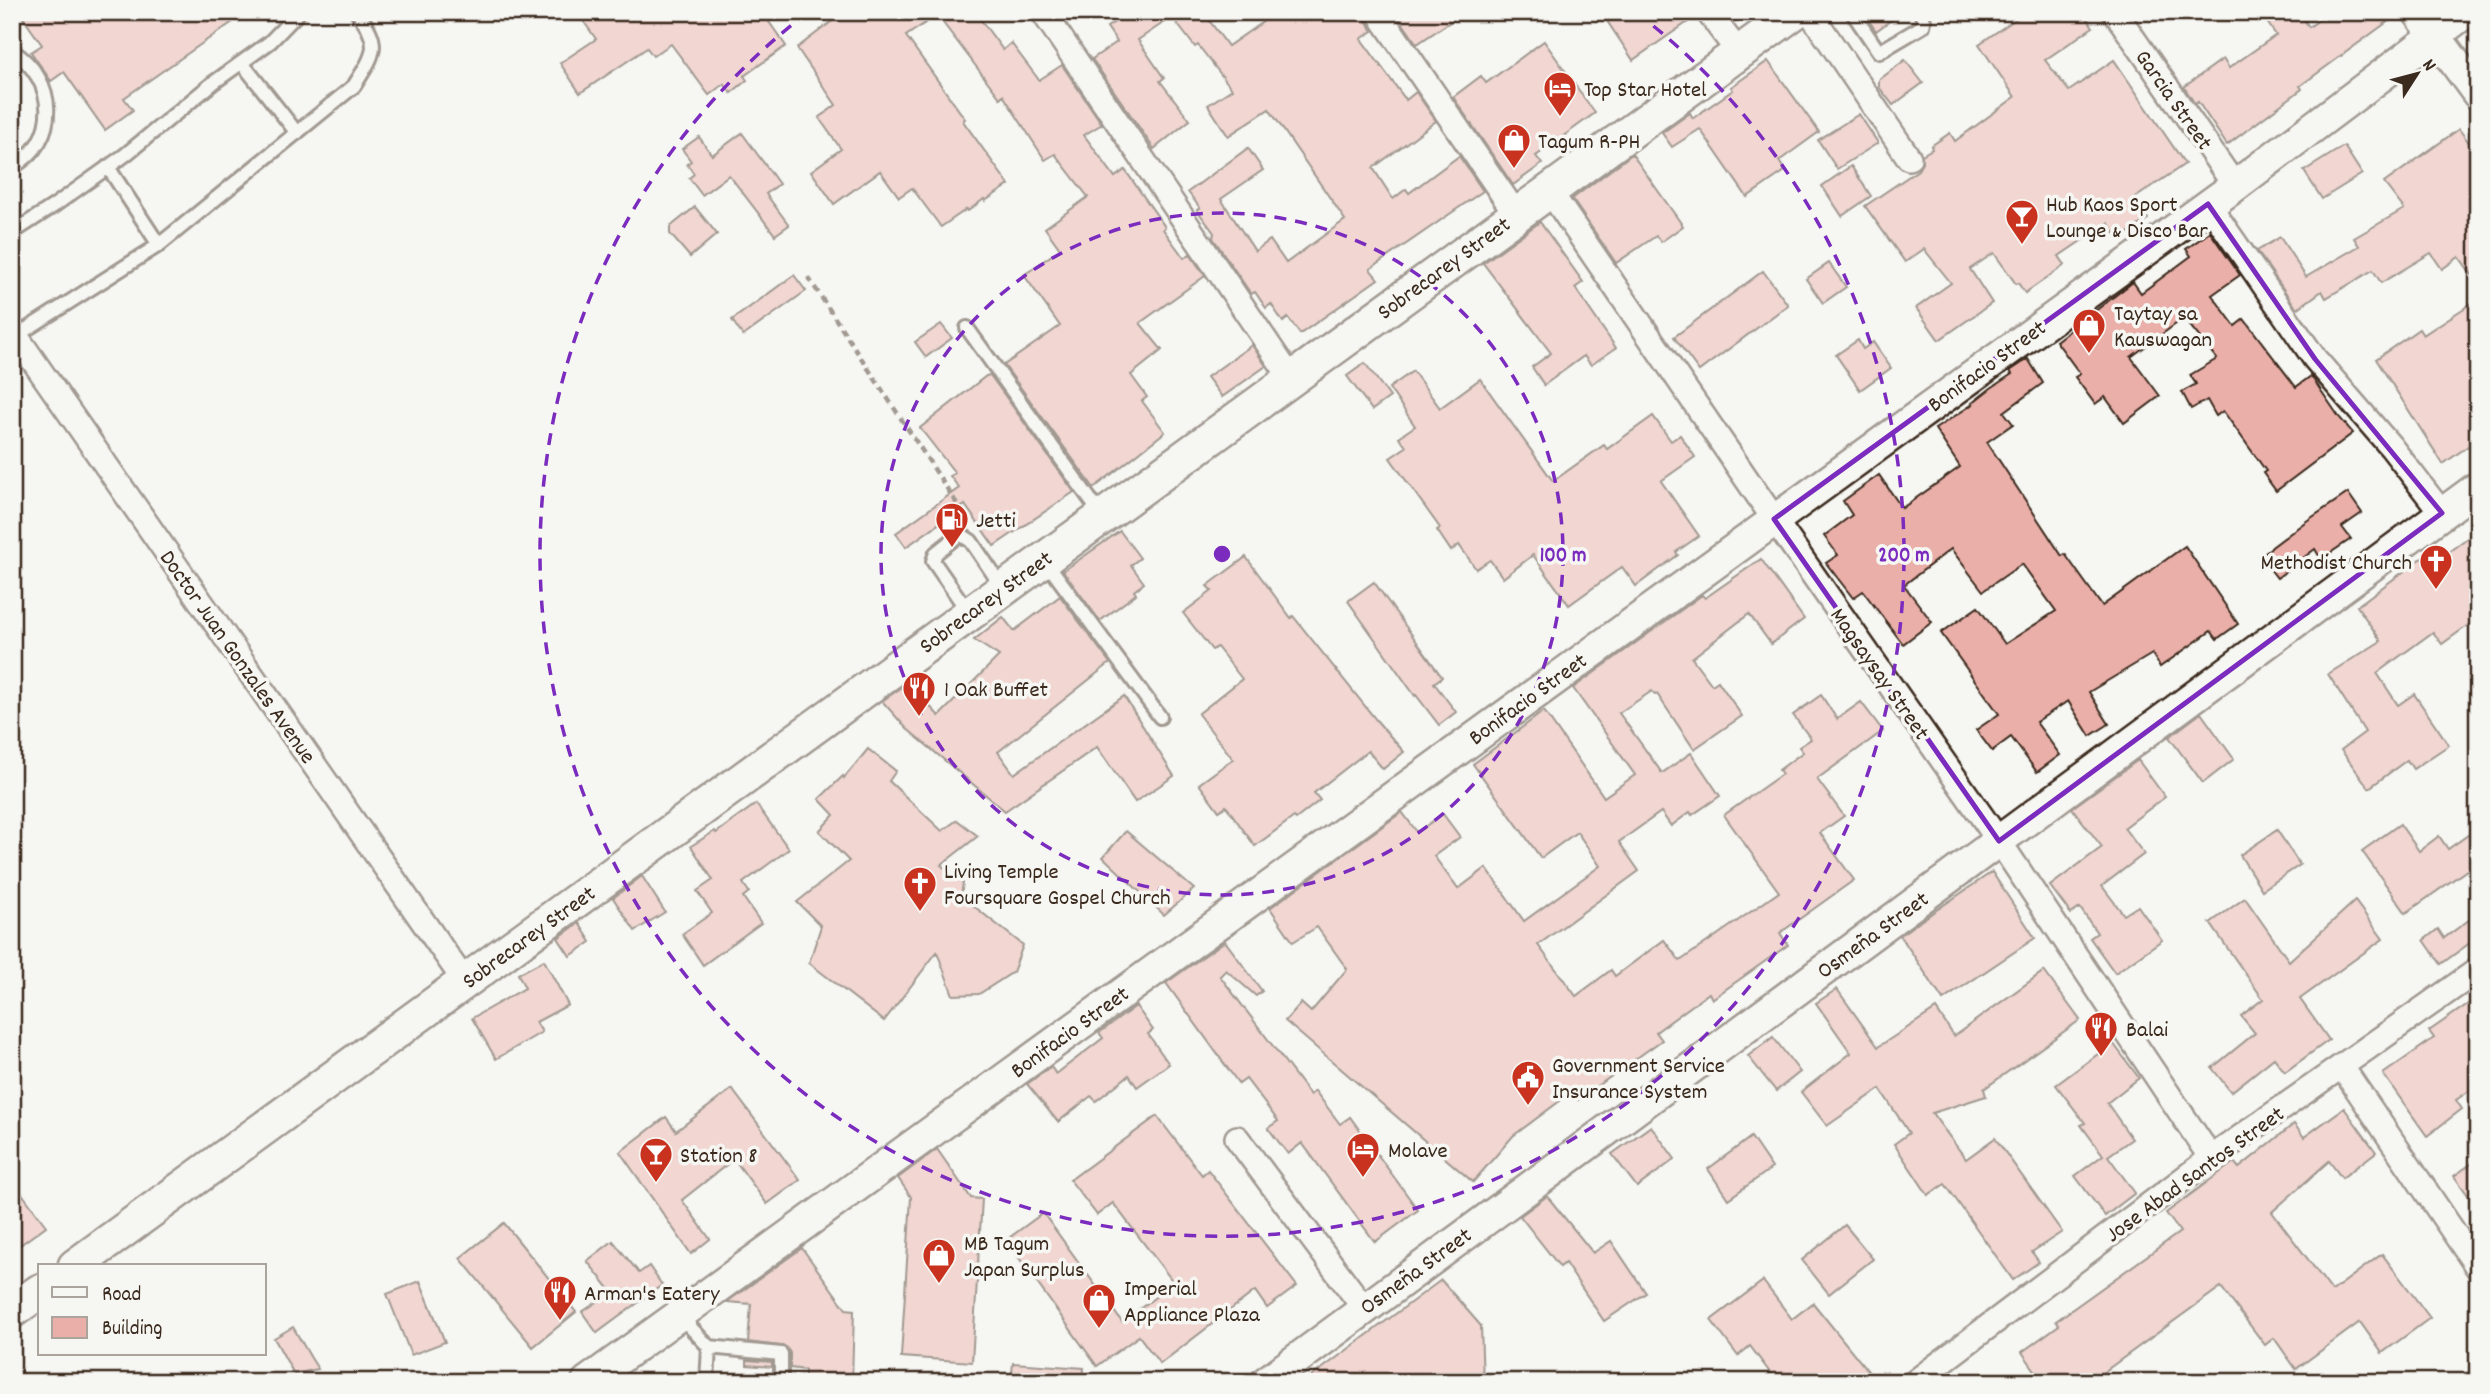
<svg xmlns="http://www.w3.org/2000/svg" width="2490" height="1394" font-family="Dekko,sans-serif">
<rect width="100%" height="100%" fill="#f6f6f2"/>
<filter id="ink" filterUnits="userSpaceOnUse"><feTurbulence type="fractalNoise" baseFrequency=".0143" numOctaves="2"/><feDisplacementMap in="SourceGraphic" scale="14" xChannelSelector="R" yChannelSelector="G"/><feConvolveMatrix kernelMatrix="1 2 1 2 8 2 1 2 1" color-interpolation-filters="sRGB"/></filter>
<g filter="url(#ink)">
<g fill="#eaafa9" stroke="#3b2a1e" stroke-width="2">
<polygon points="19,12 247,12 124,98 133,110 105,130 64,72 51,81 31,52 42,45"/>
<polygon points="577,12 762,12 786,46 744,76 747,80 731,93 724,84 709,95 671,44 653,56 647,48 580,93 560,63 596,39"/>
<polygon points="844,12 975,12 1003,50 1011,43 1039,80 1062,65 1102,124 1084,135 1115,177 1125,170 1165,227 1163,229 1184,258 1190,254 1205,276 1140,323 1162,350 1131,375 1147,397 1142,401 1165,432 1094,488 1004,365 1060,326 1024,275 1060,249 1045,228 1088,197 1055,154 1045,160 1003,95 1000,98 937,15 906,36 965,119 963,121 1009,185 985,201 984,199 968,211 967,209 941,227 912,188 899,197 880,171 834,204 811,171 841,149 819,118 836,105 797,48"/>
<polygon points="1130,12 1203,12 1228,46 1277,12 1360,12 1373,31 1361,39 1406,100 1416,92 1436,121 1373,168 1393,199 1406,189 1409,193 1459,156 1483,191 1370,269 1378,279 1300,334 1288,318 1283,322 1271,304 1266,308 1255,292 1251,294 1213,238 1214,233 1197,210 1200,208 1188,192 1248,148 1263,170 1221,199 1255,251 1270,240 1286,263 1345,220 1269,109 1228,136 1208,105 1232,89 1198,45 1195,47 1172,17 1138,40 1164,78 1160,81 1190,120 1154,149 1092,59 1117,42 1107,27"/>
<polygon points="1395,12 1465,12 1417,44"/>
<polygon points="1601,12 1694,12 1695,17 1633,60"/>
<polygon points="1863,12 1902,12 1876,31"/>
<polygon points="2026,12 2083,12 2093,27 2045,60 2069,91 2114,60 2185,164 2135,198 2148,219 2119,239 2108,223 2059,256 2065,265 2025,293 2018,283 2016,284 1994,253 1970,269 1992,303 1939,340 1916,308 1951,283 1924,249 1905,262 1865,206 1918,170 1922,163 1922,155 1932,149 1931,146 1950,133 1955,141 2015,97 1979,44"/>
<polygon points="2260,12 2299,12 2309,27 2330,12 2401,12 2300,86 2302,89 2227,145 2198,102 2195,104 2184,87 2223,59 2229,68 2276,35"/>
<polygon points="1544,41 1595,113 1536,156 1542,164 1513,185 1453,97 1481,76 1486,83"/>
<polygon points="1905,60 1923,83 1893,105 1879,87 1879,80"/>
<polygon points="1768,61 1819,132 1779,161 1785,171 1747,197 1700,129 1672,147 1662,133 1690,113 1693,118 1733,90 1731,87"/>
<polygon points="1859,114 1878,143 1837,169 1818,140"/>
<polygon points="2459,129 2478,155 2478,283 2459,257 2442,269 2431,253 2381,283 2373,270 2326,298 2322,291 2297,309 2257,251 2280,237 2306,277 2359,246 2354,238 2404,209 2384,183"/>
<polygon points="742,133 779,184 766,194 789,225 775,235 729,175 702,195 689,178 694,174 687,164 691,161 682,149 699,137 712,155"/>
<polygon points="2344,146 2362,174 2322,199 2304,171"/>
<polygon points="1632,154 1683,226 1661,242 1656,236 1616,263 1572,199"/>
<polygon points="1851,166 1871,196 1842,216 1822,186"/>
<polygon points="695,207 717,234 690,257 670,234 670,227"/>
<polygon points="1540,222 1583,282 1575,288 1616,348 1591,365 1584,356 1544,385 1532,367 1551,353 1483,263"/>
<polygon points="2210,232 2240,275 2212,295 2235,326 2244,319 2296,387 2311,376 2339,417 2353,433 2276,491 2263,473 2266,471 2223,411 2216,416 2207,400 2191,409 2182,392 2196,384 2190,375 2217,359 2184,318 2131,357 2160,396 2124,423 2105,397 2095,404 2075,377 2080,374 2056,341 2133,282 2141,293 2191,256 2186,249"/>
<polygon points="1829,263 1846,287 1823,303 1806,279"/>
<polygon points="1763,271 1788,305 1699,371 1674,337"/>
<polygon points="794,275 806,291 743,336 732,320"/>
<polygon points="2478,299 2478,439 2443,464 2376,359 2419,329 2423,335"/>
<polygon points="941,324 952,338 926,357 915,342"/>
<polygon points="1858,340 1863,349 1873,342 1891,368 1860,390 1836,355"/>
<polygon points="1252,345 1266,366 1222,397 1207,377"/>
<polygon points="2028,359 2043,383 2004,412 2013,424 1987,442 2062,556 2065,554 2102,606 2185,546 2238,624 2217,639 2211,631 2160,667 2152,654 2089,692 2109,724 2090,736 2068,701 2036,722 2060,755 2037,772 2011,737 1992,751 1976,730 1999,714 1941,633 1978,607 2005,644 2056,611 2022,564 1983,591 1951,549 1904,585 1932,622 1903,644 1863,591 1853,598 1826,563 1838,555 1824,536 1852,515 1843,501 1879,475 1902,508 1960,467 1935,429 1973,404 1972,403 1991,388 2012,374 2010,371"/>
<polygon points="1365,363 1390,397 1372,410 1347,376"/>
<polygon points="1413,371 1440,408 1480,379 1553,481 1604,445 1607,449 1653,416 1671,441 1680,435 1695,457 1661,481 1699,536 1676,552 1678,555 1636,586 1622,567 1569,605 1533,555 1503,578 1490,560 1476,569 1459,545 1451,551 1437,530 1440,528 1390,458 1406,447 1399,437 1415,426 1389,388"/>
<polygon points="990,375 1074,492 994,546 965,505 906,547 896,533 959,488 950,476 955,473 920,428 986,376"/>
<polygon points="2348,493 2362,513 2342,527 2351,539 2321,559 2315,549 2277,578 2260,556 2305,522"/>
<polygon points="2478,530 2478,618 2442,644 2433,632 2377,673 2398,705 2414,694 2449,745 2413,769 2407,760 2369,788 2341,750 2365,732 2328,674 2381,641 2357,606 2437,547 2443,556"/>
<polygon points="1120,531 1140,558 1131,565 1144,583 1134,591 1136,594 1100,621 1063,571"/>
<polygon points="1246,557 1291,618 1293,616 1377,721 1404,752 1383,769 1368,751 1314,793 1320,800 1296,819 1294,817 1255,846 1226,806 1219,811 1199,784 1233,759 1198,714 1242,679 1217,647 1212,650 1183,613 1212,591 1207,586"/>
<polygon points="1761,559 1804,619 1771,644 1749,614 1692,658 1712,685 1718,681 1742,716 1694,749 1657,694 1655,695 1652,691 1619,713 1662,773 1691,753 1720,796 1692,815 1690,812 1671,826 1661,812 1619,842 1639,871 1538,945 1576,996 1611,970 1615,976 1664,940 1680,961 1779,892 1724,815 1782,774 1779,770 1803,752 1799,747 1811,739 1793,715 1821,695 1837,719 1861,702 1883,731 1817,779 1844,816 1820,833 1854,880 1780,933 1788,945 1712,999 1709,993 1656,1032 1662,1040 1578,1100 1572,1092 1513,1136 1473,1182 1285,1021 1301,1003 1311,1012 1347,969 1317,927 1293,942 1270,908 1402,812 1417,832 1443,814 1460,837 1434,856 1458,889 1486,868 1524,921 1600,866 1577,832 1541,858 1473,764 1544,711 1604,797 1635,775 1573,688 1702,595 1705,598"/>
<polygon points="1374,582 1442,677 1434,683 1456,712 1439,725 1416,695 1415,696 1348,601"/>
<polygon points="1060,596 1110,663 998,752 1014,774 1124,696 1174,776 1135,802 1097,747 1005,811 906,728 882,701 908,683 939,716 999,656 974,640 1003,617 1014,631"/>
<polygon points="2201,713 2234,759 2203,783 2169,737"/>
<polygon points="868,749 896,771 889,781 942,831 957,820 978,836 941,865 963,883 961,896 1023,945 1013,972 979,994 953,995 937,952 884,1021 809,963 821,926 797,902 849,861 819,831 834,815 819,799 843,776 844,778"/>
<polygon points="2138,760 2165,797 2124,828 2144,854 2102,886 2124,915 2138,906 2162,940 2115,973 2090,938 2097,933 2080,908 2071,914 2050,886 2102,847 2072,808"/>
<polygon points="756,804 789,849 743,883 749,892 743,897 761,923 703,965 682,934 712,913 697,891 713,880 691,846 715,831 716,833"/>
<polygon points="2400,824 2419,851 2439,836 2448,849 2478,828 2478,886 2467,870 2406,913 2362,851"/>
<polygon points="2277,830 2300,865 2262,890 2240,855"/>
<polygon points="1126,831 1194,889 1164,915 1103,857"/>
<polygon points="1992,872 2035,938 1943,1000 1900,935"/>
<polygon points="642,876 665,912 635,931 613,898"/>
<polygon points="2245,898 2289,961 2355,901 2383,939 2300,999 2329,1040 2285,1072 2274,1058 2231,1092 2212,1068 2255,1033 2241,1016 2263,999 2210,923"/>
<polygon points="2469,920 2478,933 2478,937 2441,964 2424,940 2438,929 2444,938"/>
<polygon points="579,923 591,942 570,956 558,938"/>
<polygon points="1225,941 1262,991 1256,996 1226,970 1220,976 1310,1095 1315,1091 1340,1124 1350,1117 1418,1210 1375,1242 1302,1143 1288,1154 1268,1128 1278,1121 1246,1079 1239,1084 1166,983"/>
<polygon points="544,960 568,1005 536,1022 542,1032 496,1059 472,1018 525,988 518,974"/>
<polygon points="2044,971 2080,1020 1984,1089 1986,1096 1932,1113 1966,1159 1995,1138 2062,1232 2032,1252 2039,1262 2013,1280 1945,1184 1928,1195 1894,1144 1909,1133 1880,1089 1827,1126 1801,1092 1851,1053 1816,1003 1837,989 1878,1047 1936,1009 1954,1036"/>
<polygon points="2478,997 2478,1085 2456,1100 2462,1109 2427,1136 2383,1074 2434,1038 2429,1031"/>
<polygon points="1136,1006 1153,1030 1148,1034 1169,1064 1137,1087 1129,1075 1096,1101 1091,1096 1058,1122 1027,1084 1051,1067 1056,1074 1103,1038 1099,1033"/>
<polygon points="1773,1037 1800,1072 1776,1091 1748,1056"/>
<polygon points="2113,1043 2139,1078 2107,1103 2132,1139 2108,1156 2135,1193 2105,1216 2075,1176 2103,1155 2081,1125 2085,1123 2056,1085"/>
<polygon points="732,1089 800,1180 767,1204 734,1159 682,1200 710,1239 691,1254 620,1152 666,1117 676,1131"/>
<polygon points="2344,1108 2376,1152 2342,1178 2329,1161 2272,1212 2332,1291 2382,1254 2430,1318 2382,1353 2360,1322 2296,1369 2274,1338 2265,1345 2221,1287 2090,1382 2043,1382 2022,1352 2059,1325 2056,1321 2180,1232 2166,1213 2234,1162 2239,1168 2294,1124 2304,1137"/>
<polygon points="1157,1116 1202,1175 1208,1170 1297,1286 1267,1308 1255,1291 1160,1364 1139,1336 1097,1366 1006,1240 1043,1213 1122,1322 1174,1283 1113,1203 1097,1215 1070,1180"/>
<polygon points="1651,1126 1675,1159 1637,1187 1612,1154"/>
<polygon points="1751,1137 1772,1168 1728,1199 1708,1169"/>
<polygon points="937,1149 971,1198 982,1199 972,1362 901,1357 911,1197 898,1178"/>
<polygon points="2478,1159 2478,1209 2454,1176"/>
<polygon points="12,1180 46,1226 12,1251"/>
<polygon points="1547,1196 1593,1253 1611,1241 1646,1293 1604,1321 1565,1263 1560,1267 1520,1216"/>
<polygon points="504,1223 576,1312 533,1347 460,1258"/>
<polygon points="1845,1225 1873,1259 1829,1294 1802,1260"/>
<polygon points="613,1241 639,1273 649,1266 662,1285 597,1333 582,1312 612,1292 587,1261"/>
<polygon points="802,1248 846,1309 854,1310 852,1382 805,1382 805,1370 790,1368 790,1353 786,1347 748,1342 751,1304 727,1302"/>
<polygon points="1441,1280 1481,1326 1483,1382 1304,1382"/>
<polygon points="420,1281 445,1342 411,1355 387,1294"/>
<polygon points="1763,1281 1792,1319 1813,1303 1868,1371 1855,1382 1777,1382 1750,1346 1738,1356 1711,1320"/>
<polygon points="293,1327 311,1358 318,1369 294,1374 274,1338"/>
<polygon points="747,1360 772,1362 772,1367 747,1365"/>
<polygon points="1013,1363 1084,1368 1083,1382 1011,1382"/>
</g>
<g fill="none" stroke-linecap="round" stroke-linejoin="round">
<defs>
<g id="service">
<polyline points="1852,12 1879,52 1923,26 1924,21 1921,12"/>
<path d="M 12,51 C 57,78 61,141 12,167"/>
<polyline points="242,63 297,133"/>
<polyline points="108,167 159,245"/>
<polyline points="12,233 55,205 125,155 213,83 270,42 299,12"/>
<polyline points="967,328 1102,516"/>
<path d="M 16,336 L 159,245 L 354,86 C 375,53 382,45 357,12"/>
<polyline points="1044,559 1160,717"/>
<polyline points="969,613 933,561 936,553 960,534 971,541 1002,587"/>
<polyline points="679,1315 709,1347 781,1354 781,1382"/>
<polyline points="707,1382 709,1347"/>
</g>
<g id="minor">
<polyline points="1043,12 1291,378"/>
<polyline points="1378,12 1516,214"/>
<polyline points="1708,12 1739,53"/>
<polyline points="1810,12 1909,158"/>
<polyline points="2115,12 2235,186"/>
<polyline points="1549,190 1774,519 1999,841 2211,1158"/>
<polyline points="2208,204 2315,359 2391,447 2442,513"/>
<polyline points="12,330 465,982"/>
<polyline points="2342,1067 2478,1268"/>
<polyline points="1237,1138 1364,1308"/>
<polyline points="1915,1382 2211,1158 2478,970"/>
</g>
<g id="tertiary">
<polyline points="2418,12 2478,94"/>
<polyline points="587,1382 2235,186 2466,12"/>
<polyline points="1266,1382 2478,487"/>
</g>
<g id="secondary">
<polyline points="75,1266 1795,12"/>
<polyline points="12,1311 40,1291"/>
</g>
</defs>
<use href="#service" stroke="#3b2a1e" stroke-width="18"/>
<use href="#minor" stroke="#3b2a1e" stroke-width="28"/>
<use href="#tertiary" stroke="#3b2a1e" stroke-width="35"/>
<use href="#secondary" stroke="#3b2a1e" stroke-width="38"/>
<polyline stroke="#3b2a1e" stroke-width="4.5" stroke-dasharray="7 5" stroke-linecap="butt" points="808,277 967,519"/>
<use href="#service" stroke="#f6f6f2" stroke-width="12"/>
<use href="#minor" stroke="#f6f6f2" stroke-width="23"/>
<use href="#tertiary" stroke="#f6f6f2" stroke-width="30"/>
<use href="#secondary" stroke="#f6f6f2" stroke-width="33"/>
</g>
</g>
<path d="M0 0H2490V1394H0ZM 2208,204 L 2315,359 L 2442,513 L 1999,841 L 1774,519 Z" fill="#f6f6f2" fill-opacity=".55" fill-rule="evenodd"/>
<path fill="none" stroke="#7b2cbf" stroke-width="5" stroke-linejoin="round" d="M 2208,204 L 2315,359 L 2442,513 L 1999,841 L 1774,519 Z"/>
<g fill="none" stroke="#7b2cbf" stroke-width="3.5" stroke-dasharray="12 9">
<circle cx="1222" cy="554" r="341"/>
<path d="M1637 13A682 682 0 1 1 807 13"/>
</g>
<defs>
<symbol id="hotel-pin" viewBox="-11 -11 22 30"><path d="M0 17L-7.5 6A9.5 9.5 0 1 1 7.5 6Z" fill="#c8321e" stroke="#f6f6f2"/><path d="M-6-4.5h1.5V1H6V5H4.5V3h-9V5H-6ZM-4 0a1.8 1.8 0 1 1 3.6 0ZM.5 0V-2.5h3Q6-2.5 6 0Z" fill="#fff"/></symbol>
<symbol id="shop-pin" viewBox="-11 -11 22 30"><path d="M0 17L-7.5 6A9.5 9.5 0 1 1 7.5 6Z" fill="#c8321e" stroke="#f6f6f2"/><path d="M-5-2.5h2.3a2.7 3.5 0 0 1 5.4 0H5L5.5 6h-11ZM-1.5-2.5h3a1.5 2.3 0 0 0-3 0Z" fill="#fff"/></symbol>
<symbol id="bar-pin" viewBox="-11 -11 22 30"><path d="M0 17L-7.5 6A9.5 9.5 0 1 1 7.5 6Z" fill="#c8321e" stroke="#f6f6f2"/><path d="M-6-5H6L.8 .8V4.5H3.5V6h-7V4.5H-.8V.8Z" fill="#fff"/></symbol>
<symbol id="fuel-pin" viewBox="-11 -11 22 30"><path d="M0 17L-7.5 6A9.5 9.5 0 1 1 7.5 6Z" fill="#c8321e" stroke="#f6f6f2"/><path d="M-5.5-6h7V0h2V4h1.3V-2.5L3-4.5l.8-.8L6-3V5H2.5V1h-1V6h-7ZM-4.2-4.7v3.2H.2V-4.7Z" fill="#fff"/></symbol>
<symbol id="church-pin" viewBox="-11 -11 22 30"><path d="M0 17L-7.5 6A9.5 9.5 0 1 1 7.5 6Z" fill="#c8321e" stroke="#f6f6f2"/><path d="M-1.2-6h2.4v3.5h3.3v2.4h-3.3V6h-2.4V-.1h-3.3v-2.4h3.3Z" fill="#fff"/></symbol>
<symbol id="restaurant-pin" viewBox="-11 -11 22 30"><path d="M0 17L-7.5 6A9.5 9.5 0 1 1 7.5 6Z" fill="#c8321e" stroke="#f6f6f2"/><path d="M-5-6h1v4h1v-4h1v4h1v-4h1v5L-1.5 .5V6h-2V.5L-5-1ZM5-6V6H3V1.5H1.5Q1.5-4 5-6Z" fill="#fff"/></symbol>
<symbol id="civic-pin" viewBox="-11 -11 22 30"><path d="M0 17L-7.5 6A9.5 9.5 0 1 1 7.5 6Z" fill="#c8321e" stroke="#f6f6f2"/><path d="M-.6-6.5H3V-4.5H.6V-3L4-1V1h2V6H-6V1h2V-1L-.6-3ZM-1.2 2.5V6h2.4V2.5Z" fill="#fff"/></symbol>
</defs>
<g fill-rule="evenodd">
<use href="#hotel-pin" x="1541" y="69" width="38" height="52"/>
<use href="#shop-pin" x="1495" y="121" width="38" height="52"/>
<use href="#bar-pin" x="2003" y="197" width="38" height="52"/>
<use href="#shop-pin" x="2070" y="306" width="38" height="52"/>
<use href="#fuel-pin" x="933" y="500" width="38" height="52"/>
<use href="#church-pin" x="2417" y="542" width="38" height="52"/>
<use href="#restaurant-pin" x="900" y="669" width="38" height="52"/>
<use href="#church-pin" x="901" y="864" width="38" height="52"/>
<use href="#restaurant-pin" x="2082" y="1009" width="38" height="52"/>
<use href="#civic-pin" x="1509" y="1058" width="38" height="52"/>
<use href="#hotel-pin" x="1344" y="1130" width="38" height="52"/>
<use href="#bar-pin" x="637" y="1135" width="38" height="52"/>
<use href="#shop-pin" x="920" y="1236" width="38" height="52"/>
<use href="#restaurant-pin" x="541" y="1273" width="38" height="52"/>
<use href="#shop-pin" x="1080" y="1281" width="38" height="52"/>
</g>
<g text-anchor="middle" stroke-width="7" stroke-linejoin="round" paint-order="stroke">
<g font-size="23" fill="#3b2a1e" stroke="#f6f6f2" text-anchor="start">
<text x="1584" y="96">Top Star Hotel</text>
<text x="1538" y="148">Tagum R-PH</text>
<text x="2046" y="211">Hub Kaos Sport<tspan x="2046" dy="26">Lounge &amp; Disco Bar</tspan></text>
<text x="2114" y="320">Taytay sa<tspan x="2114" dy="26">Kauswagan</tspan></text>
<text x="976" y="527">Jetti</text>
<text x="2412" y="569" text-anchor="end">Methodist Church</text>
<text x="944" y="696">1 Oak Buffet</text>
<text x="944" y="878">Living Temple<tspan x="944" dy="26">Foursquare Gospel Church</tspan></text>
<text x="2126" y="1036">Balai</text>
<text x="1552" y="1072">Government Service<tspan x="1552" dy="26">Insurance System</tspan></text>
<text x="1388" y="1157">Molave</text>
<text x="680" y="1162">Station 8</text>
<text x="964" y="1250">MB Tagum<tspan x="964" dy="26">Japan Surplus</tspan></text>
<text x="1124" y="1295">Imperial<tspan x="1124" dy="26">Appliance Plaza</tspan></text>
<text x="584" y="1300">Arman's Eatery</text>
</g>
<g font-size="23" fill="#3b2a1e" stroke="#f6f6f2">
<text transform="translate(2175 99) rotate(55)" y="8">Garcia Street</text>
<text transform="translate(1443 267) rotate(-36)" y="8">Sobrecarey Street</text>
<text transform="translate(1986 365) rotate(-36)" y="8">Bonifacio Street</text>
<text transform="translate(985 601) rotate(-36)" y="8">Sobrecarey Street</text>
<text transform="translate(239 656) rotate(55)" y="8">Doctor Juan Gonzales Avenue</text>
<text transform="translate(1881 673) rotate(55)" y="8">Magsaysay Street</text>
<text transform="translate(1527 698) rotate(-36)" y="8">Bonifacio Street</text>
<text transform="translate(1872 934) rotate(-36)" y="8">Osmeña Street</text>
<text transform="translate(528 936) rotate(-36)" y="8">Sobrecarey Street</text>
<text transform="translate(1069 1031) rotate(-36)" y="8">Bonifacio Street</text>
<text transform="translate(2194 1173) rotate(-36)" y="8">Jose Abad Santos Street</text>
<text transform="translate(1415 1270) rotate(-36)" y="8">Osmeña Street</text>
</g>
</g>
<circle cx="1222" cy="554" r="10" fill="#7b2cbf" stroke="#f6f6f2" stroke-width="3.5"/>
<g font-size="21" text-anchor="middle" font-weight="bold" fill="#7b2cbf" stroke="#f6f6f2" stroke-width="7" stroke-linejoin="round" paint-order="stroke">
<text x="1563" y="561">100 m</text>
<text x="1904" y="561">200 m</text>
</g>
<rect width="2490" height="1394" fill="none" stroke="#f6f6f2" stroke-width="42"/>
<rect x="21" y="21" width="2448" height="1352" fill="none" stroke="#3b2a1e" stroke-width="2.5" filter="url(#ink)"/>
<rect x="38" y="1264" width="228" height="91" fill="#f6f6f2" stroke="#aba49d" stroke-width="2"/>
<rect x="52" y="1287" width="35" height="10" fill="#f6f6f2" stroke="#aba49d" stroke-width="2"/>
<text x="102" y="1300" font-size="21" fill="#3b2a1e">Road</text>
<rect x="52" y="1317" width="35" height="21" fill="#eaafa9" stroke="#aba49d" stroke-width="2"/>
<text x="102" y="1334" font-size="21" fill="#3b2a1e">Building</text>
<g transform="translate(2417 74) rotate(54)" stroke="#f6f6f2" stroke-width="5" paint-order="stroke">
<path d="M0-5L12 26L0 18L-12 26Z" fill="#3b2a1e"/>
<text y="-10" font-size="19" font-weight="bold" text-anchor="middle" fill="#3b2a1e">N</text>
</g>
</svg>
